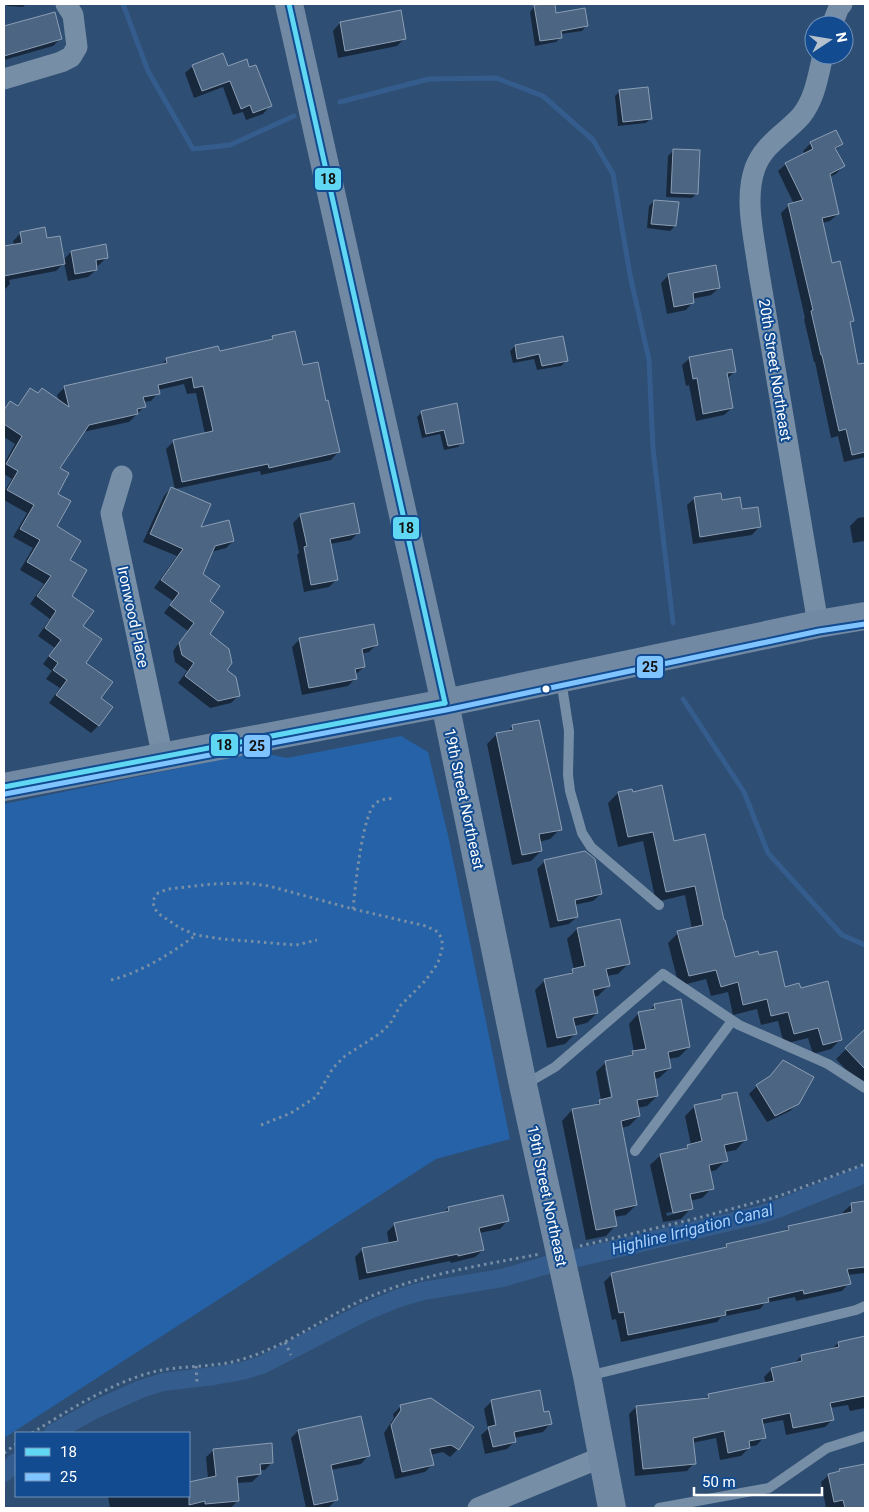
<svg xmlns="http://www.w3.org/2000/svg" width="869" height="1512" font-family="Roboto,sans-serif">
<rect width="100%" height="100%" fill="#2f4e73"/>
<polygon fill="#2562a7" points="401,736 428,752 448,835 510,1139 436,1159 4,1438 4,804 258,752 287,758"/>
<g fill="#0007" fill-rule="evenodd">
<polygon points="8,4 26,4 23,7 7,6"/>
<polygon points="553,4 555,15 586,26 582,31 560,34 561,37 556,42 535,46 530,12 534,7"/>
<polygon points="400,11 405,38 397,46 338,58 333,31 340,23"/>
<polygon points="54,13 61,38 53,46 4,60 4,28"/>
<polygon points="193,66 249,69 270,106 263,114 246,120 243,112 233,115 223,87 194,98 185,73"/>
<polygon points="620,91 651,118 646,123 618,126 615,96"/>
<polygon points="811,143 842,144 835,150 843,166 836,174 829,177 838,214 830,221 822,223 831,264 852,320 849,324 857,366 865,364 865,387 863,388 865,398 865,457 844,462 838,436 831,438 815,362 814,362 804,319 805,318 781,213 789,205 794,204 778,171 786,164 805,154 803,151"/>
<polygon points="673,151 697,193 692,198 666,197 668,156"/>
<polygon points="654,201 675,226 670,231 647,228 649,206"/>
<polygon points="21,233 63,260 71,252 107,257 99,265 95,266 96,270 88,277 68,281 64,263 56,271 9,280 10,284 4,290 4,247 14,245 13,241"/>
<polygon points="669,275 719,288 711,295 692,299 693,302 686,310 667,314 661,283"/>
<polygon points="273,337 302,367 338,452 331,460 261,475 260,471 175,489 166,449 174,441 205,434 196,393 187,394 184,384 158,390 158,393 151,401 143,402 144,407 129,422 83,432 58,468 55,527 69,560 70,596 82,626 84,663 100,698 112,707 98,726 91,733 49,703 60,688 46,679 52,671 43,664 55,648 38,636 50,619 30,604 44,584 20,570 33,548 13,537 27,513 4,500 4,492 12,479 4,474 4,464 15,444 4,437 4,409 10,403 16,407 30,390 37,394 59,401 57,395 65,387 160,366 167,359 219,352 268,342"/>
<polygon points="515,346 566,361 561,366 537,370 534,359 513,363 510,351"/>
<polygon points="690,358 734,372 727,379 732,408 724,415 696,421 689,385 686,386 682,365"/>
<polygon points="422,412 462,442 458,447 444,450 440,434 422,438 417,417"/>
<polygon points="171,488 198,529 233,541 226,548 211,552 201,574 208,601 208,635 238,696 231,703 210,708 178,683 187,671 175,662 173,651 188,631 164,613 173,601 154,588 177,556 143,542 164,496"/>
<polygon points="695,498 721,501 741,510 759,527 752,535 693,544 687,505"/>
<polygon points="301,515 359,532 351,540 330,544 337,579 329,587 304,592 297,555 299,553 293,523"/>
<polygon points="865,517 865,550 864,541 853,543 850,526 858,518"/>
<polygon points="300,639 376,645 369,652 361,654 364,667 355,675 356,678 348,686 302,695 292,647"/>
<polygon points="513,726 560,829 550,839 539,842 541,851 531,861 512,865 487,744 497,734 507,732"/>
<polygon points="618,793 673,843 723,921 734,959 784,988 841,1039 831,1049 813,1054 808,1038 784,1044 778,1021 761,1025 757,1009 733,1015 728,992 711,996 706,979 679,986 668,943 678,933 692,929 685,895 656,902 643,841 618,847 608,803"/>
<polygon points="545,861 601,894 593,901 574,905 577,917 569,924 550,928 537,869"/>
<polygon points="577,929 628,964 618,974 606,976 608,986 598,996 593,997 597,1013 587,1023 574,1026 575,1034 565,1044 547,1048 535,990 545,980 566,976 574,970 567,939"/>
<path d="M 655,1005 L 689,1047 L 679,1057 L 668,1059 L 670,1068 L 659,1078 L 654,1079 L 657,1096 L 647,1106 L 637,1108 L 639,1116 L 629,1126 L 621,1128 L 636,1205 L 626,1215 L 614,1217 L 616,1225 L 606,1236 L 586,1240 L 562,1121 L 572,1110 L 595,1106 L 601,1100 L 596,1072 L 606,1062 L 627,1058 L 634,1052 L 629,1024 L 639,1013 L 649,1011 ZM 605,1068 L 608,1068 L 615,1103 L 612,1103 Z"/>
<polygon points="862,1034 865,1037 865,1090 836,1059"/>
<polygon points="768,1079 798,1103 790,1111 767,1122 749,1094 757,1086"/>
<path d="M 722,1097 L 746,1139 L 736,1150 L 725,1152 L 726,1160 L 716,1170 L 709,1172 L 712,1188 L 702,1198 L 690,1201 L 691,1208 L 681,1219 L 663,1222 L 650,1165 L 661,1155 L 683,1150 L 688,1146 L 691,1145 L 685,1116 L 695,1106 L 718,1101 ZM 681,1210 L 681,1212 L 667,1216 L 666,1213 Z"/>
<polygon points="502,1196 507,1221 500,1229 479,1233 483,1250 475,1257 451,1263 450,1261 359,1280 355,1257 362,1250 389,1244 387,1232 395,1224 442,1214 448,1208"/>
<polygon points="865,1203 865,1273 847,1275 849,1283 842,1291 796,1301 795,1297 765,1303 760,1309 721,1317 717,1322 621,1342 616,1319 612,1320 604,1282 612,1274 723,1249 727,1245 784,1232 789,1227 844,1215 843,1212 851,1205"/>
<polygon points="865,1337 865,1408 850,1411 848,1405 830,1408 833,1419 825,1427 786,1435 783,1420 762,1424 764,1437 757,1445 749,1447 749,1448 741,1456 720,1460 716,1438 692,1443 694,1463 687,1471 635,1476 629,1414 636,1407 704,1399 709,1395 766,1384 764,1377 772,1369 794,1364 801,1356 831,1350 838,1343"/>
<path d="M 492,1401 L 543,1414 L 550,1424 L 543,1432 L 514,1438 L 514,1442 L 507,1449 L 485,1454 L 481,1435 L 488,1429 L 484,1409 ZM 491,1405 L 494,1405 L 499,1431 L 496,1431 Z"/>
<polygon points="401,1406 458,1449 450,1457 443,1452 430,1455 432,1465 425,1472 395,1479 384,1433 394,1418 393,1414"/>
<polygon points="298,1431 368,1456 361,1464 331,1470 337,1499 329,1507 306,1508 291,1438"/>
<polygon points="214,1450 272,1462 265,1470 259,1470 260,1474 252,1482 237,1483 238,1500 231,1508 110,1508 108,1496 189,1496 189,1483 208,1479 206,1457"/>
<polygon points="865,1465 865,1508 826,1508 821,1482 829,1475 837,1473 840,1470"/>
</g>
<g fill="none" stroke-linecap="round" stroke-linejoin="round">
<g stroke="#345d8e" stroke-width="5">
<polyline points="123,4 148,71 193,149 230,145 294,116"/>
<polyline points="340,102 429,79 496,78 543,96 593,140 613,174 630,275 649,360 653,449 673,623"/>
<polyline points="683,699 744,792 768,853 842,935 865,945"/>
</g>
<g stroke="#345d8e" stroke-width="18">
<polyline points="573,1259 759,1215 780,1208 865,1174"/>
<polyline points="53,1433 94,1410 141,1389 163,1382 214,1376 242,1371 262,1365 365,1312 399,1298 423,1291 502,1278 547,1265"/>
<polyline points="4,1473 16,1462"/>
</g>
</g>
<g fill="#4c6583" stroke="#8b9eb4">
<polygon points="544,4 555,4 556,13 585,8 588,26 561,31 562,38 540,41 534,5"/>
<polygon points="401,10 406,39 345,51 340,22"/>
<polygon points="55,12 62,39 4,56 4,26"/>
<polygon points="223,53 228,66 247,59 249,67 256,65 272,106 253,113 250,105 241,109 230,81 202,91 192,65"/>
<polygon points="648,87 652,119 623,122 619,90"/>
<polygon points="836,130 843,144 835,148 845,166 830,174 839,214 822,218 832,263 840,261 854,321 850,322 858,364 865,363 865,452 852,455 846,429 839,431 822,355 821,355 811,311 813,310 788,204 803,200 785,163 813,149 810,142"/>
<polygon points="673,149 700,150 698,194 671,193"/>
<polygon points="654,200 679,202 676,226 651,224"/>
<polygon points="45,227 47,238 60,236 65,264 4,276 4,246 22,243 20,232"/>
<polygon points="106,244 108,258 96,260 97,270 75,274 71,251"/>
<polygon points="716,265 720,288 693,293 694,303 674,307 668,274"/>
<polygon points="295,331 303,365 318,362 326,401 328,400 340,452 269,468 268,464 182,482 173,440 213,431 203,386 194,388 192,377 158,385 160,394 143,397 146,407 137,409 138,414 89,425 60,468 69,473 58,494 71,501 57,526 81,541 70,560 87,570 72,596 94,611 83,626 102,639 86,663 113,682 101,698 113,707 99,726 56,695 67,680 53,670 58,663 49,656 61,640 45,628 56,611 37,596 51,576 27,562 40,540 20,529 34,505 7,490 18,471 6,464 22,436 4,424 4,410 10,401 18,406 30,388 38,393 42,388 69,407 64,386 167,363 166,358 218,346 220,351 273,339 272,336"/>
<polygon points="563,336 568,361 542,366 539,354 517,359 515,345"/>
<polygon points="732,349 736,372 727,373 733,408 703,414 697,378 693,379 689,357"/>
<polygon points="457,403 464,443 448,446 444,430 426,434 421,411"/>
<polygon points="171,487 211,504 201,527 229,520 234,541 215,546 203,574 220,586 210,601 224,612 210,634 229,649 232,663 227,670 236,677 240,696 218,701 185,676 194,663 182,655 179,643 194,623 170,605 179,593 161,580 183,549 150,534"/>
<polygon points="721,493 722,500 740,497 742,509 758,507 761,527 700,537 694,497"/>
<polygon points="354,503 360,533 330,539 338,580 311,585 304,547 307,546 300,514"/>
<polygon points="374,624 378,645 362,649 365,667 355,669 357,679 309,688 299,638"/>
<polygon points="539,720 562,830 539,834 542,851 522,855 496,733 513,730 512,725"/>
<polygon points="662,785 674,841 705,834 724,920 725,920 735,957 758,951 759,955 777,951 785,987 799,983 801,988 828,981 842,1040 823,1045 818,1028 794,1034 788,1012 771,1016 767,999 743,1005 738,982 721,987 716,970 689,976 677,931 703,925 695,886 666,892 653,832 628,837 618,792 632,789 633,792"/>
<polygon points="585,851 595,859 602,894 575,900 578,917 558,921 544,860"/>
<polygon points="620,919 630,964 606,969 610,986 593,990 598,1013 573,1018 577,1034 557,1038 544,979 573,973 572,969 585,966 577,928"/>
<polygon points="681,999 690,1047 668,1052 671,1068 654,1072 658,1096 637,1100 640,1116 621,1121 637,1205 614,1210 617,1226 596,1230 572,1109 600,1104 599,1100 612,1097 605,1061 633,1055 632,1051 646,1049 638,1012 655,1009 654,1004"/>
<polygon points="865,1029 865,1069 845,1048"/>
<polygon points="783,1060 814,1077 799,1104 775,1116 756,1085 770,1076"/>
<polygon points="737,1092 747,1140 724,1145 728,1161 709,1165 714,1189 690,1194 693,1209 673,1213 660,1154 688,1148 687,1145 702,1141 694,1105 722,1099 722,1095"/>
<polygon points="503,1195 509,1221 479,1228 484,1250 458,1256 458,1254 367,1273 362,1248 398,1241 394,1223 449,1211 448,1207"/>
<polygon points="865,1201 865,1267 847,1269 851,1284 804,1294 803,1290 768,1298 769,1302 725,1311 726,1315 628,1335 624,1312 619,1313 611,1273 727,1247 726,1244 789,1230 788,1226 852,1212 851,1203"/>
<polygon points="865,1336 865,1396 830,1403 834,1420 793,1428 790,1413 762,1419 766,1438 749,1441 750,1448 728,1453 724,1431 693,1438 696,1464 643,1469 636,1406 709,1398 708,1394 774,1381 771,1368 802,1361 801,1355 839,1347 838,1342"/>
<polygon points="540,1390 544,1412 549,1411 552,1424 514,1432 516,1442 493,1447 488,1427 496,1425 491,1400"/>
<polygon points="431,1398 474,1427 459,1450 451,1445 430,1449 434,1465 402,1472 391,1425 401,1410 400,1405"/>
<polygon points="361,1416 370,1456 331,1465 338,1500 314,1505 298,1430"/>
<polygon points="272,1443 273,1463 260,1464 261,1474 237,1477 239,1501 205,1504 205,1501 189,1505 189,1482 216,1476 213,1449"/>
<polygon points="865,1464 865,1508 845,1508 843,1500 834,1502 828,1474 840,1471 839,1469"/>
</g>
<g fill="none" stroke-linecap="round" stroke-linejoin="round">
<g stroke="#768ea6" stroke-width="3" stroke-dasharray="2.5 4" stroke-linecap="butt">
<path d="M 353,909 C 355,890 362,813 376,803 C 381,799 388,799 395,798"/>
<path d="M 111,980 C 142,972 170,954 196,935"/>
<polyline points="261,1125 291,1113 316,1097 333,1068 345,1056 379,1034 390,1024 400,1006 425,981 438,963 442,949 442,939 438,932 426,926 353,909 269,886 247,883 212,884 168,889 158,893 153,900 154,908 159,914 180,928 196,935 222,939 296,945 317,940"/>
<polyline points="580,1246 694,1219 779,1196 865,1164"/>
<polyline points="285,1342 291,1355"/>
<polyline points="196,1366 197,1383"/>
<path d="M 32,1433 C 69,1410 114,1381 157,1371 C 185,1365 215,1368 243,1359 C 284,1347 319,1321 358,1302 C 415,1275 478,1266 540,1254"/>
<polyline points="4,1453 16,1444"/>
</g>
<g stroke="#768ea6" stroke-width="10">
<polyline points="561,680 569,731 568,775 570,791 582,833 591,847 659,905"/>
<polyline points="524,1085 555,1067 663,974 739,1025 828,1064 865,1088"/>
<polyline points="635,1151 732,1021"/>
<polyline points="588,1376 856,1310 865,1306"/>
<polyline points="659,1508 769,1488 827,1448 865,1436"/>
</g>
<g stroke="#768ea6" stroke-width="21">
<polyline points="832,25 839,7 842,4"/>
<polyline points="4,79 61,62 71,57 77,47 73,15 66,4"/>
<polyline points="122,476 111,513 163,758"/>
<path d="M 818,624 L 758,267 C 754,236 744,199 755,168 C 764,144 785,134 801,116 C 815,99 818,76 823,55"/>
<polyline points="478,1508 602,1457"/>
</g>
<g stroke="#7289a3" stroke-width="28">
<polyline points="289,4 445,703 523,1085 587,1376 612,1508"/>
<polyline points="4,787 445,703 818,624 865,616"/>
</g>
<defs>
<g id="bus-1">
<polyline points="289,4 445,703"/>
<polyline points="4,787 445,703"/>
</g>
<polyline id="bus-2" points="5,794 446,710 819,631 865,624"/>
</defs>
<use href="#bus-1" stroke="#124b90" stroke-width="9"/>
<use href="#bus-2" stroke="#124b90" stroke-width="9"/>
<use href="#bus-1" stroke="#60d8f3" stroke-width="5"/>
<use href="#bus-2" stroke="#80c4ff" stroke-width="5"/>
</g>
<circle fill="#fff" stroke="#124b90" stroke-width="2" cx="546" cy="689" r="4.5"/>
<g text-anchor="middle" stroke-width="4" stroke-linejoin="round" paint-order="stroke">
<g font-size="15" fill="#fff" stroke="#124b90">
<text transform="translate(775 370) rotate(81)" y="5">20th Street Northeast</text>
<text transform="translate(133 617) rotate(78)" y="5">Ironwood Place</text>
<text transform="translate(464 799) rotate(78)" y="5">19th Street Northeast</text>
<text transform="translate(547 1196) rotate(78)" y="5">19th Street Northeast</text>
</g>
<g font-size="16" font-style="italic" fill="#a9cff9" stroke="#124b90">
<text transform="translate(692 1229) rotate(-14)" y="6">Highline Irrigation Canal</text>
</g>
</g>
<g stroke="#124b90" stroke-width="2">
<rect x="314" y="167" width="28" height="24" rx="5" fill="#60d8f3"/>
<rect x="392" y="516" width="28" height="24" rx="5" fill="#60d8f3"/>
<rect x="636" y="655" width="28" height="24" rx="5" fill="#80c4ff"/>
<rect x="210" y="733" width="29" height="24" rx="5" fill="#60d8f3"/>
<rect x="243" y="734" width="28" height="24" rx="5" fill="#80c4ff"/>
</g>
<g font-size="14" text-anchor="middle" font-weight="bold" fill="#111">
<text x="328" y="184">18</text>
<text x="406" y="533">18</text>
<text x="650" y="672">25</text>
<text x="224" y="750">18</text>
<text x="257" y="751">25</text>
</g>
<rect width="869" height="1512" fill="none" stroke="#ffffff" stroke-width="10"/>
<rect x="15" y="1432" width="175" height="65" fill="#124b90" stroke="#7193bc"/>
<rect x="25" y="1448" width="25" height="8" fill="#60d8f3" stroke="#7193bc"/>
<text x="60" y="1457" font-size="15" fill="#ffffff">18</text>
<rect x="25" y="1473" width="25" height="8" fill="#80c4ff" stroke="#7193bc"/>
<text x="60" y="1482" font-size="15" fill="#ffffff">25</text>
<g transform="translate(829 40) rotate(78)"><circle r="24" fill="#124b90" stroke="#7193bc"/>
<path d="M0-4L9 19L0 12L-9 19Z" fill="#b6c1ce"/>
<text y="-8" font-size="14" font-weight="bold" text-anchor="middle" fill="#ffffff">N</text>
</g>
<path d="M694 1487v8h128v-8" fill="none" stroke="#ffffff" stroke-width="2.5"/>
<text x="702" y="1487" font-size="15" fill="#ffffff" stroke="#124b90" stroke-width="4" paint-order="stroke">50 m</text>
</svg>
